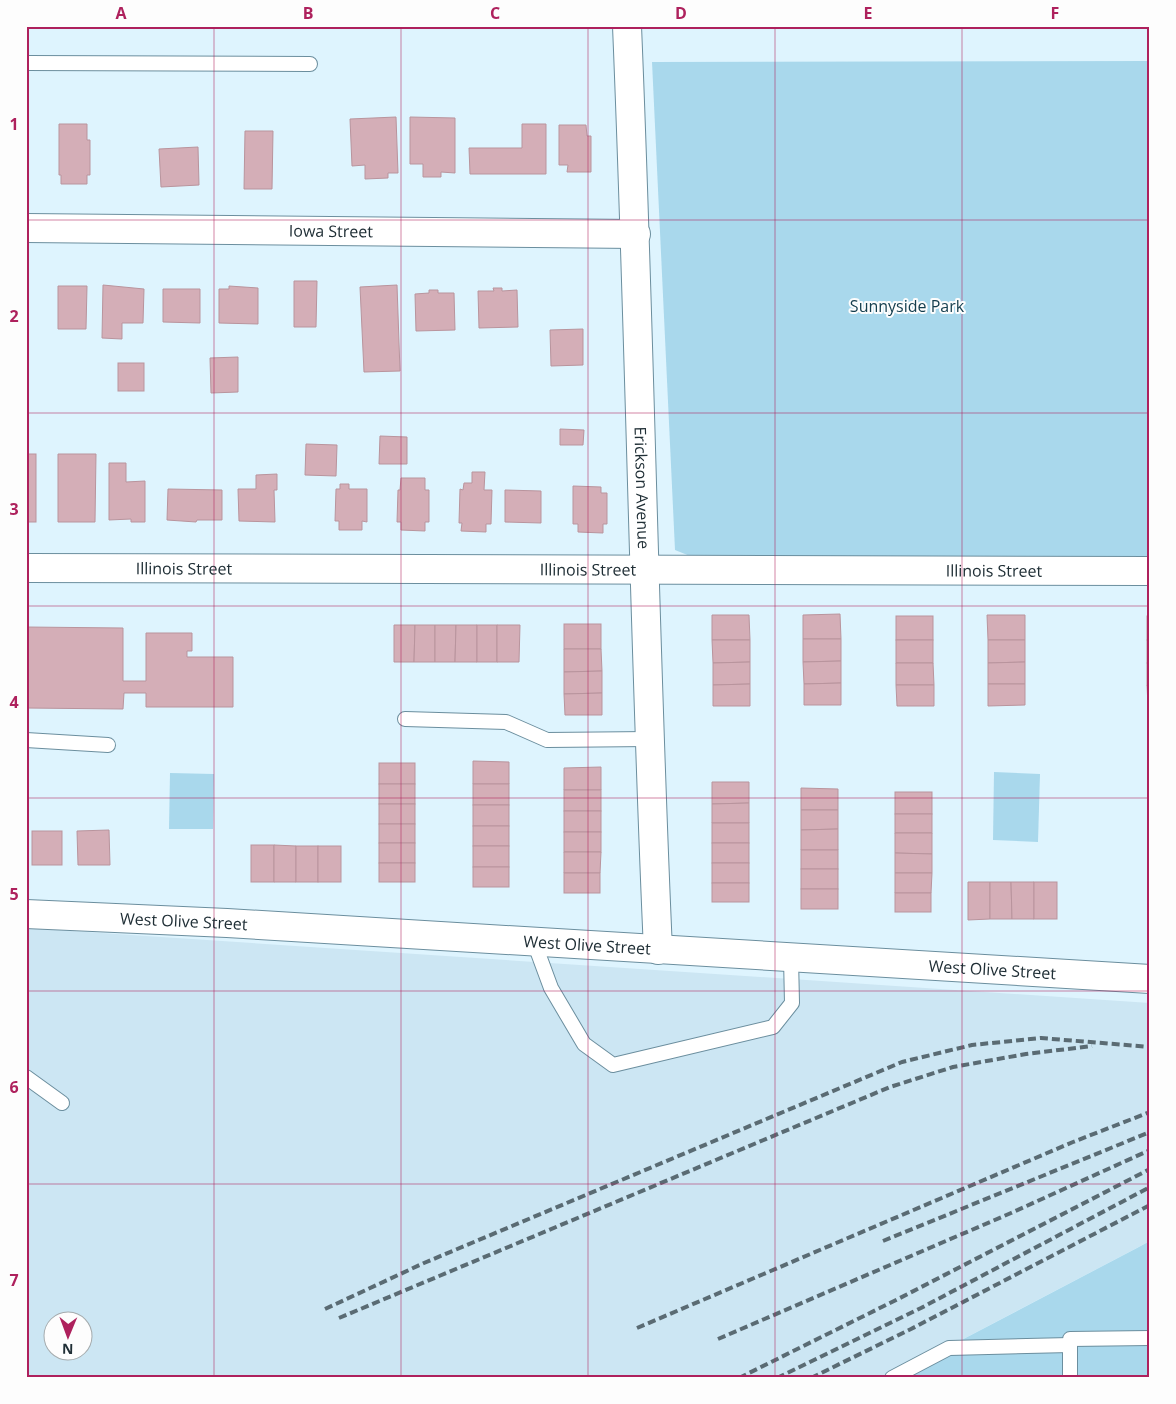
<svg xmlns="http://www.w3.org/2000/svg" width="1176" height="1404" font-family="'Open Sans',sans-serif">
<rect width="100%" height="100%" fill="#def4fe"/>
<path fill="#cce6f3" fill-rule="evenodd" d="M 26,928 L 1150,1003 L 1150,1241 L 889,1378 L 26,1378 ZM 52,1322 L 82,1322 L 82,1352 L 52,1352 Z"/>
<g fill="#a9d8ec">
<polygon points="1150,61 1150,558 690,556 675,550 652,62"/>
<polygon points="994,772 1040,774 1038,842 993,840"/>
<polygon points="170,773 214,774 213,829 169,829"/>
<polygon points="1150,1241 1150,1378 889,1378 1137,1248"/>
</g>
<g fill="#d4aeb7" stroke="#b9949d">
<polygon points="396,117 398,173 388,173 388,178 365,179 365,165 352,166 350,119"/>
<polygon points="410,117 455,118 455,173 441,172 441,177 423,177 423,164 410,164"/>
<polygon points="59,124 87,124 87,140 90,140 90,175 87,175 87,184 61,184 61,175 59,175"/>
<polygon points="522,124 546,124 546,174 470,174 469,148 522,148"/>
<polygon points="559,125 586,125 587,136 591,136 591,172 567,172 568,165 559,165"/>
<polygon points="245,131 273,131 272,189 244,189"/>
<polygon points="198,147 199,185 161,187 159,149"/>
<polygon points="26,278 28,321 26,321"/>
<polygon points="294,281 317,281 316,327 294,327"/>
<polygon points="103,285 144,289 143,323 122,323 122,339 102,338"/>
<polygon points="397,285 400,371 364,372 360,287"/>
<polygon points="58,286 87,286 86,329 58,329"/>
<polygon points="229,286 258,288 258,324 219,323 219,289 229,289"/>
<polygon points="493,288 502,288 502,291 517,290 518,327 479,328 478,291 494,291"/>
<polygon points="163,289 200,289 200,323 163,322"/>
<polygon points="429,290 438,290 438,293 454,293 455,330 416,331 415,294 429,293"/>
<polygon points="583,329 583,365 551,366 550,330"/>
<polygon points="238,357 238,392 211,393 210,358"/>
<rect x="118" y="363" width="26" height="28"/>
<polygon points="560,429 584,430 583,445 560,445"/>
<polygon points="380,436 407,437 407,464 379,464"/>
<polygon points="306,444 337,445 336,476 305,475"/>
<rect x="26" y="454" width="10" height="68"/>
<polygon points="58,454 96,454 95,522 58,522"/>
<polygon points="109,463 126,463 126,482 145,481 145,522 131,522 131,519 109,520"/>
<polygon points="472,472 485,472 484,490 492,490 491,524 486,524 486,532 461,531 462,523 459,523 460,489 463,490 464,483 472,483"/>
<polygon points="277,474 277,490 274,490 275,522 239,521 238,489 256,489 256,475"/>
<polygon points="401,478 425,478 425,490 429,490 429,522 425,522 425,531 401,530 401,522 397,522 398,490 400,490"/>
<polygon points="340,484 349,484 349,489 367,489 367,522 362,521 362,530 339,530 339,521 335,521 336,489 340,489"/>
<polygon points="573,486 601,487 601,493 607,493 607,524 603,524 603,533 578,532 578,524 573,524"/>
<polygon points="168,489 222,490 222,520 197,520 196,522 167,520"/>
<polygon points="505,490 541,491 541,523 505,522"/>
<polygon points="840,614 841,639 803,639 803,615"/>
<polygon points="712,615 749,615 750,640 712,640"/>
<polygon points="987,615 1025,615 1025,640 988,640"/>
<rect x="896" y="616" width="37" height="24"/>
<rect x="1147" y="616" width="3" height="24"/>
<rect x="564" y="624" width="37" height="25"/>
<polygon points="394,625 415,625 414,662 394,662"/>
<polygon points="415,625 435,625 435,662 414,662"/>
<polygon points="435,625 456,625 455,662 435,662"/>
<polygon points="456,625 477,625 477,662 455,662"/>
<rect x="477" y="625" width="20" height="37"/>
<polygon points="497,625 520,625 519,662 497,662"/>
<polygon points="26,627 123,628 123,681 146,681 146,633 192,633 192,651 187,651 187,657 233,657 233,707 146,707 146,693 124,693 123,709 26,708"/>
<polygon points="803,639 841,639 841,661 803,662"/>
<polygon points="712,640 750,640 750,662 713,663"/>
<rect x="896" y="640" width="37" height="23"/>
<polygon points="988,640 1025,640 1025,662 988,663"/>
<rect x="1147" y="640" width="3" height="23"/>
<polygon points="564,649 601,649 602,671 564,672"/>
<polygon points="841,661 841,683 804,684 803,662"/>
<polygon points="750,662 750,684 713,685 713,663"/>
<polygon points="1025,662 1025,684 988,684 988,663"/>
<polygon points="896,663 933,663 934,685 896,685"/>
<rect x="1147" y="663" width="3" height="22"/>
<polygon points="602,671 602,693 564,694 564,672"/>
<polygon points="841,683 841,705 804,705 804,684"/>
<polygon points="750,684 750,706 713,706 713,685"/>
<polygon points="988,684 1025,684 1025,705 988,706"/>
<polygon points="896,685 934,685 934,706 897,706"/>
<polygon points="1147,685 1150,685 1150,706 1148,706"/>
<polygon points="602,693 602,715 565,715 564,694"/>
<polygon points="473,761 509,762 509,784 473,784"/>
<rect x="379" y="763" width="36" height="21"/>
<polygon points="601,767 601,790 564,790 564,768"/>
<polygon points="712,782 749,782 749,803 712,804"/>
<rect x="379" y="784" width="36" height="20"/>
<rect x="473" y="784" width="36" height="21"/>
<polygon points="801,788 838,789 838,810 801,810"/>
<rect x="564" y="790" width="37" height="21"/>
<rect x="895" y="792" width="37" height="22"/>
<polygon points="749,803 749,823 712,823 712,804"/>
<rect x="379" y="804" width="36" height="20"/>
<rect x="473" y="805" width="36" height="21"/>
<polygon points="801,810 838,810 838,829 801,830"/>
<rect x="564" y="811" width="37" height="21"/>
<rect x="895" y="814" width="37" height="19"/>
<rect x="712" y="823" width="37" height="20"/>
<rect x="379" y="824" width="36" height="19"/>
<rect x="473" y="826" width="36" height="20"/>
<polygon points="838,829 838,850 801,850 801,830"/>
<polygon points="109,830 110,865 78,865 77,831"/>
<rect x="32" y="831" width="30" height="34"/>
<rect x="564" y="832" width="37" height="20"/>
<polygon points="895,833 932,833 932,854 895,853"/>
<rect x="379" y="843" width="36" height="20"/>
<rect x="712" y="843" width="37" height="20"/>
<rect x="251" y="845" width="23" height="37"/>
<polygon points="274,845 296,846 296,882 274,882"/>
<rect x="296" y="846" width="22" height="36"/>
<rect x="318" y="846" width="23" height="36"/>
<rect x="473" y="846" width="36" height="21"/>
<rect x="801" y="850" width="37" height="19"/>
<polygon points="564,852 601,852 600,873 564,873"/>
<polygon points="895,853 932,854 932,873 895,873"/>
<rect x="379" y="863" width="36" height="19"/>
<rect x="712" y="863" width="37" height="20"/>
<rect x="473" y="867" width="36" height="20"/>
<rect x="801" y="869" width="37" height="20"/>
<rect x="564" y="873" width="36" height="20"/>
<polygon points="895,873 932,873 931,893 895,893"/>
<polygon points="968,882 990,882 990,919 968,920"/>
<polygon points="990,882 1011,882 1012,919 990,919"/>
<polygon points="1011,882 1034,882 1034,919 1012,919"/>
<rect x="1034" y="882" width="23" height="37"/>
<rect x="712" y="883" width="37" height="19"/>
<rect x="801" y="889" width="37" height="20"/>
<rect x="895" y="893" width="36" height="19"/>
</g>
<g fill="none" stroke-linecap="round" stroke-linejoin="round">
<defs>
<g id="service">
<polyline points="26,63 310,64"/>
<polyline points="405,719 506,722 547,740 649,739"/>
<polyline points="26,740 108,745"/>
<polyline points="534,942 551,988 584,1044 613,1065 773,1027 792,1003 791,958"/>
<polyline points="26,1077 62,1103"/>
<polyline points="892,1378 949,1348 1070,1345"/>
<polyline points="1070,1378 1070,1339 1150,1338"/>
</g>
<g id="minor">
<path id="s1" d="M 627,26 C 640,334 644,642 658,950"/>
<path id="s2" d="M 26,228 L 636,234"/>
<path id="s3" d="M 26,568 L 1150,571"/>
<path id="s4" d="M 26,914 L 227,923 L 1150,979"/>
</g>
</defs>
<use href="#service" stroke="#6b8e9e" stroke-width="16"/>
<use href="#minor" stroke="#6b8e9e" stroke-width="30"/>
<use href="#service" stroke="#fff" stroke-width="14"/>
<use href="#minor" stroke="#fff" stroke-width="28"/>
<g stroke="#5a6b73" stroke-width="4" stroke-dasharray="8 4" stroke-linecap="butt">
<polyline points="883,1241 1150,1132"/>
<polyline points="325,1309 424,1263 902,1062 972,1045 1041,1038 1150,1047"/>
<polyline points="339,1318 890,1087 953,1067 1026,1054 1092,1046"/>
<polyline points="637,1328 1073,1142 1150,1112"/>
<polyline points="718,1339 1011,1213 1150,1150"/>
<polyline points="739,1378 900,1298 1150,1169"/>
<polyline points="777,1378 921,1308 1150,1187"/>
<polyline points="811,1378 911,1329 1150,1205"/>
</g>
</g>
<path fill="none" stroke="#ae215d" stroke-width="1" stroke-opacity="0.55" d="M 214,26 L 214,1378M 401,26 L 401,1378M 588,26 L 588,1378M 775,26 L 775,1378M 962,26 L 962,1378M 26,220 L 1150,220M 26,413 L 1150,413M 26,606 L 1150,606M 26,798 L 1150,798M 26,991 L 1150,991M 26,1184 L 1150,1184"/>
<g text-anchor="middle" stroke-width="4" stroke-linejoin="round" paint-order="stroke">
<g font-size="16" fill="#202f36" stroke="#fdfdfd">
<text dy="6" stroke="none"><textPath href="#s2" startOffset="305">Iowa Street</textPath></text>
<text dy="6" stroke="none"><textPath href="#s1" startOffset="462">Erickson Avenue</textPath></text>
<text dy="6" stroke="none"><textPath href="#s3" startOffset="158">Illinois Street</textPath></text>
<text dy="6" stroke="none"><textPath href="#s3" startOffset="562">Illinois Street</textPath></text>
<text dy="6" stroke="none"><textPath href="#s3" startOffset="968">Illinois Street</textPath></text>
<text dy="6" stroke="none"><textPath href="#s4" startOffset="158">West Olive Street</textPath></text>
<text dy="6" stroke="none"><textPath href="#s4" startOffset="562">West Olive Street</textPath></text>
<text dy="6" stroke="none"><textPath href="#s4" startOffset="968">West Olive Street</textPath></text>
</g>
<g font-size="16" fill="#133d4d" stroke="#fdfdfd">
<text x="907" y="312">Sunnyside Park</text>
</g>
</g>
<rect width="1176" height="1404" fill="none" stroke="#fdfdfd" stroke-width="55"/>
<g transform="translate(68 1336) rotate(181)"><circle r="24" fill="#fdfdfd" stroke="#a5abad"/>
<path d="M0-4L9 19L0 12L-9 19Z" fill="#ae215d"/>
<text y="-8" font-size="14" font-weight="bold" text-anchor="middle" fill="#202f36">N</text>
</g>
<rect x="28" y="28" width="1120" height="1348" fill="none" stroke="#ae215d" stroke-width="2"/>
<g font-size="16" text-anchor="middle" font-weight="bold" fill="#ae215d">
<text x="121" y="19">A</text>
<text x="308" y="19">B</text>
<text x="495" y="19">C</text>
<text x="681" y="19">D</text>
<text x="868" y="19">E</text>
<text x="1055" y="19">F</text>
<text x="14" y="130">1</text>
<text x="14" y="322">2</text>
<text x="14" y="515">3</text>
<text x="14" y="708">4</text>
<text x="14" y="900">5</text>
<text x="14" y="1093">6</text>
<text x="14" y="1286">7</text>
</g>
</svg>
